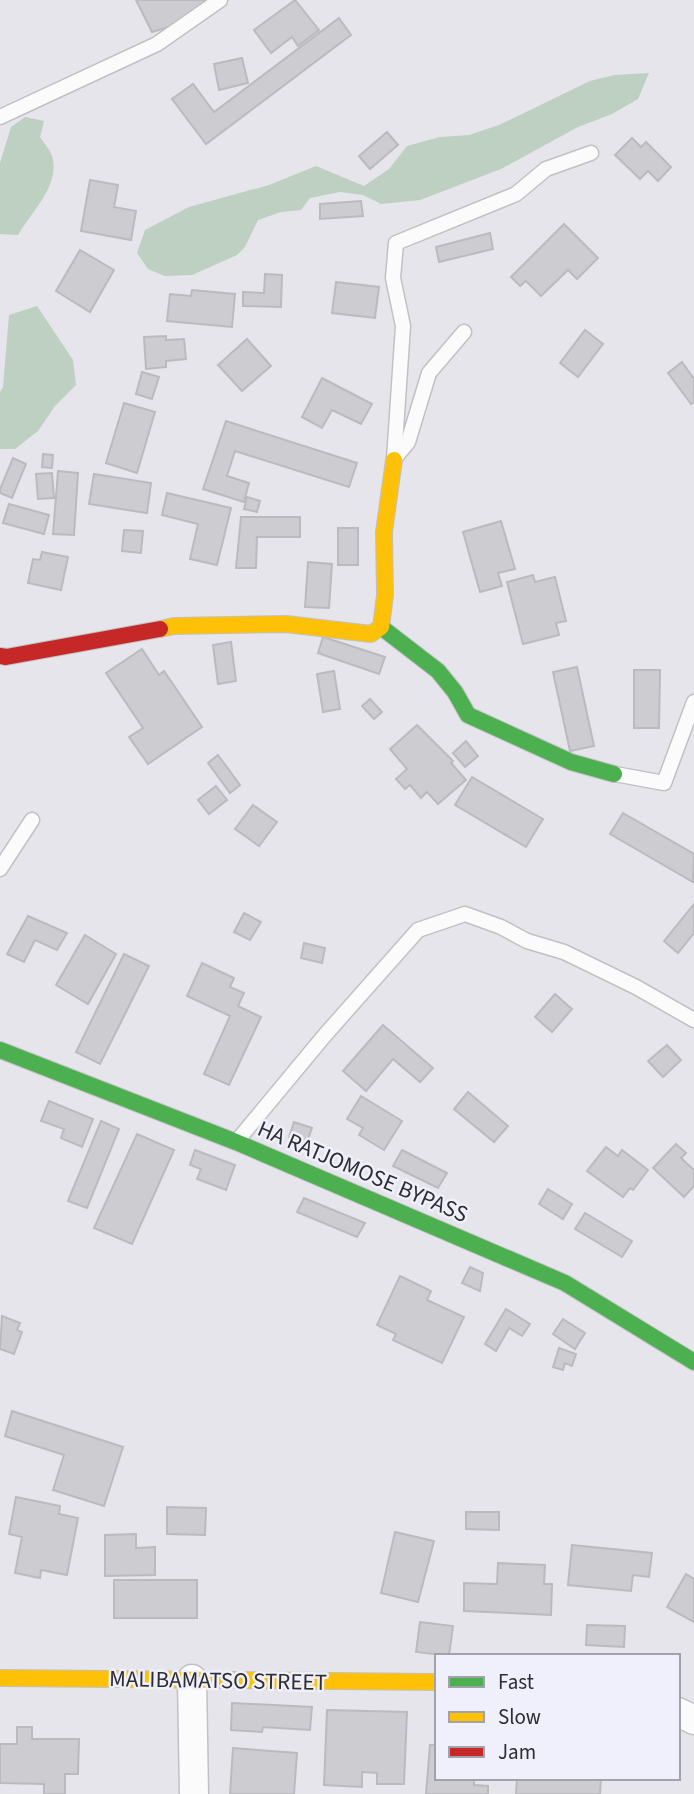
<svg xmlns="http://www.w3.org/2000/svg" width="694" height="1794" font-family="'Source Sans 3',sans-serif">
<rect width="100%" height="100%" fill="#e5e5eb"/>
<g fill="#bed0c1">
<polygon points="649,73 638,99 612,114 578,127 501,169 420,200 381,204 363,195 340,192 310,198 301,210 281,212 258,220 245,247 237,255 192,275 165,276 148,269 137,253 145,230 189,207 269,185 316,166 364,186 389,169 407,146 440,137 469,135 499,125 590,81 614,75"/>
<path d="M 25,117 L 44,121 L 40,137 C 44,143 50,150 52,156 C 61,185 31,212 18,235 L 0,234 L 0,163 L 11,127 Z"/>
<polygon points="37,306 73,360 76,385 55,406 38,431 15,449 0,449 0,392 3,387 9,315"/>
</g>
<g fill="#ccccd1" stroke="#bbbbbf" stroke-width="2">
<polygon points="136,0 209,0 176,25 152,32"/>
<polygon points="295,0 319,30 298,46 292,37 271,53 254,30"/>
<polygon points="339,18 351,35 206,144 172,99 193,84 214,112"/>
<polygon points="242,58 248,83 219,90 214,64"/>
<polygon points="387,132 398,145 370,169 359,156"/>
<polygon points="632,138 641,147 646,142 671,167 658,181 648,171 640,179 615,155"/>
<polygon points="90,180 118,185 114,207 136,211 131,240 81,231"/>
<polygon points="361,201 363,216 320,219 320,204"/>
<polygon points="564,224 598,258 577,279 568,270 541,296 526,281 520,286 511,277"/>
<polygon points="490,233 493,249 439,262 436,247"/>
<polygon points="80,250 114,270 90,312 56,291"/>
<polygon points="265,274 282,275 281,307 243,306 243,292 264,293"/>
<polygon points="336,282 379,287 375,318 332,313"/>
<polygon points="192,290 235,294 232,327 167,321 170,294 191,296"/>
<polygon points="585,330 603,344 578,377 560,363"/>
<polygon points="166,336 166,340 184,339 186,359 166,361 166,367 146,369 144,337"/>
<polygon points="247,339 271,366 242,391 218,365"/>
<polygon points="682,362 694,379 694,402 691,404 668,373"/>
<polygon points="142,372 159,377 152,399 136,394"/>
<polygon points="322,378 372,404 361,424 332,410 322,428 302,417"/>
<polygon points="124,403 155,412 137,473 106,463"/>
<polygon points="226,421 357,463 349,487 235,451 227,476 249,483 244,502 203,489"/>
<polygon points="43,454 53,455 52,468 42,467"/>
<polygon points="13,458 26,464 12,498 0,493 0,489"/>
<polygon points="58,471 78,473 74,535 53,534"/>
<polygon points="52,473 54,498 38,499 36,474"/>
<polygon points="94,474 151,483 147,513 89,504"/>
<polygon points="167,493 231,508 217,565 190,559 198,524 162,515"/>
<polygon points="247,497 260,501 257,512 244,509"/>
<polygon points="9,504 49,515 44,534 3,523"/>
<polygon points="241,517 300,517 300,537 257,537 256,568 236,568"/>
<polygon points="501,521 515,569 498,573 502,586 480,592 463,532"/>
<rect x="338" y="528" width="20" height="37"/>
<polygon points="124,530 143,531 141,553 122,551"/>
<polygon points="42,552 68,557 61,590 28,583 33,559 40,560"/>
<polygon points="308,562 332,564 329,608 305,607"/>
<polygon points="533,575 535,582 555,577 566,621 556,623 559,635 523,644 507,582"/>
<polygon points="323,637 385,657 379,674 318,653"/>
<polygon points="231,642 236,681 218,684 213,645"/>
<polygon points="142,649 159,675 164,671 202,727 148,764 129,737 143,728 106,673"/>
<polygon points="577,667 594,746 570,751 553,672"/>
<polygon points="634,670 660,670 659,728 634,728"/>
<polygon points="334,671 340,709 323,712 317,674"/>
<polygon points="370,699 382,712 374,719 362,706"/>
<polygon points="417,725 453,761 451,763 466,780 438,804 427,792 421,798 410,785 405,789 396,779 407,769 390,749"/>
<polygon points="466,741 478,756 465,767 453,753"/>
<polygon points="218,755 240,785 230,793 208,763"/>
<polygon points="472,777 543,819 526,847 455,805"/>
<polygon points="216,786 227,800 209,814 198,800"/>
<polygon points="253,805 277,822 259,846 235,829"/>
<polygon points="623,813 694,854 693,882 610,834"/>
<polygon points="694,904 694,933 678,953 664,941"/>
<polygon points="244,913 261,922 250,940 234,932"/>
<polygon points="28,916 67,933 57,950 35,940 24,962 7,954"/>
<polygon points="85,935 116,954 88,1004 56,985"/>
<polygon points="304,943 325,948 322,963 301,958"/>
<polygon points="124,954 149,966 100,1064 76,1052"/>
<polygon points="202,963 234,978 230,987 244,993 238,1006 261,1017 229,1085 204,1074 230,1016 187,996"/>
<polygon points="555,994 572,1009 552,1032 535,1017"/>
<polygon points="383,1025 433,1068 420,1082 393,1059 366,1091 343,1071"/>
<polygon points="667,1045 681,1060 663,1077 648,1061"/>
<polygon points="468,1092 508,1126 494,1142 454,1109"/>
<polygon points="361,1096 402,1121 384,1150 359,1135 363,1128 347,1119"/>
<polygon points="49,1101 93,1119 82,1147 61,1138 64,1129 41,1121"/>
<polygon points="101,1121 119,1129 87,1208 68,1201"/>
<polygon points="294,1122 312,1128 307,1142 289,1137"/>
<polygon points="137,1134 174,1150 132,1244 94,1228"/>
<polygon points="676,1144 686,1153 681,1158 694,1170 694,1186 684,1197 653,1168"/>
<polygon points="606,1147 618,1156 622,1150 648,1170 633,1190 630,1188 623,1197 587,1171"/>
<polygon points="195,1150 235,1165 226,1190 197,1179 201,1169 190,1165"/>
<polygon points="402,1150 447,1173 438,1188 393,1166"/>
<polygon points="548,1189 572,1204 563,1219 539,1204"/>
<polygon points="304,1198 365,1223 357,1237 297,1212"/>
<polygon points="585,1213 632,1241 622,1257 575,1229"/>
<polygon points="470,1267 483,1273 480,1291 462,1283"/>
<polygon points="400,1276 431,1291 427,1300 464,1317 442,1363 393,1340 396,1334 377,1325"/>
<polygon points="506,1309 530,1324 522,1336 509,1328 496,1351 485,1344"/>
<polygon points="2,1316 20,1323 17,1330 22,1332 14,1354 0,1349"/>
<polygon points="563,1319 585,1333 575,1349 553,1334"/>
<polygon points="559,1348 576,1354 572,1366 565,1363 563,1370 553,1367"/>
<polygon points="12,1411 123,1447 104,1506 53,1490 64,1455 5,1436"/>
<polygon points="16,1497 60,1506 59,1514 78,1518 67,1575 41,1570 40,1578 15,1573 22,1537 9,1534"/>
<polygon points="167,1507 206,1508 205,1535 167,1534"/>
<polygon points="466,1512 499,1512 499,1530 466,1529"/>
<polygon points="395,1532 434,1541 418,1602 381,1593"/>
<polygon points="136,1534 136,1548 155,1547 155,1575 105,1576 105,1535"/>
<polygon points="572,1545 652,1553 649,1577 633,1575 631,1591 568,1585"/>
<polygon points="498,1563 545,1565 544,1584 552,1584 551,1615 464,1611 464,1583 497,1584"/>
<polygon points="686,1574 694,1579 694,1622 667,1607"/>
<rect x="114" y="1580" width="83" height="38"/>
<polygon points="420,1622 453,1626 449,1656 416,1652"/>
<polygon points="587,1625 625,1626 624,1647 586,1645"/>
<polygon points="232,1703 312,1707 310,1730 263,1727 262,1732 231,1730"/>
<polygon points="327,1710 407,1712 404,1784 377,1784 377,1773 362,1772 362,1787 324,1785"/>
<polygon points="17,1727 32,1727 32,1739 79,1739 78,1774 65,1774 65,1794 44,1794 44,1784 0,1783 0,1744 17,1744"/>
<polygon points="430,1745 437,1745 437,1778 474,1778 474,1785 488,1786 488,1794 426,1794"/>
<polygon points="233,1748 297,1753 294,1794 230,1794"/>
<polygon points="517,1778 601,1778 600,1794 516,1794"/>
</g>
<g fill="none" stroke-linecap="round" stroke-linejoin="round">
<defs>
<g id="lane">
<polyline points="0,117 157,44 220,0"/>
<polyline points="394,459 403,326 393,278 396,243 516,194 546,169 591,153"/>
<polyline points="394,459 408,442 429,373 464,332"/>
<polyline points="615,774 664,783 694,702"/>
<polyline points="0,869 32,820"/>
<polyline points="237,1141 325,1035 418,930 465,914 501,927 527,941 564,952 636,987 694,1020"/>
</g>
<g id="street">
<polyline points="192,1679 194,1794"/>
<polyline points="678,1712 694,1720"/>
</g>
<g id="fast">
<polyline points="381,627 438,671 455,692 468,715 571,762 614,774"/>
<polyline points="0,1050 236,1142 565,1283 694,1362"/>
</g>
<g id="slow">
<polyline points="160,629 174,626 286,624 371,634 381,627 385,595 384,532 394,460"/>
<polyline points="0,1678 437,1682"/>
</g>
<polyline id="jam" points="0,656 6,657 160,629"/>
</defs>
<use href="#lane" stroke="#c1c1c5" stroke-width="17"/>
<use href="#street" stroke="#c1c1c5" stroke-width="31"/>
<use href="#fast" stroke="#c1c1c5" stroke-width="18"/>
<use href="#slow" stroke="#c1c1c5" stroke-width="18"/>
<use href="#jam" stroke="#c1c1c5" stroke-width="18"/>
<use href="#lane" stroke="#fbfbfc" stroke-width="14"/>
<use href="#street" stroke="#fbfbfc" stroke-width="28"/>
<use href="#fast" stroke="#4caf50" stroke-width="16"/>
<use href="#slow" stroke="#ffc107" stroke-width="16"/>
<use href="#jam" stroke="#c62828" stroke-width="16"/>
</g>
<g text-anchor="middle" stroke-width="5" stroke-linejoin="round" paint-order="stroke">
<g font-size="23" fill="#2d2d32" stroke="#eff0fb">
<text transform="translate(363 1171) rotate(23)" y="8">HA RATJOMOSE BYPASS</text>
<text transform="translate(218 1680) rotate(1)" y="8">MALIBAMATSO STREET</text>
</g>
</g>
<rect x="435" y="1654" width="245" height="126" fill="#eff0fb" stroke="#a1a2ab" stroke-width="2"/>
<rect x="449" y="1677" width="35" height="10" fill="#4caf50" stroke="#a1a2ab" stroke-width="2"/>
<text x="498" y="1689" font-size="21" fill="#2d2d32">Fast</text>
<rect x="449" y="1712" width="35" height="10" fill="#ffc107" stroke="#a1a2ab" stroke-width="2"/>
<text x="498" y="1724" font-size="21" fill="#2d2d32">Slow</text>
<rect x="449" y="1747" width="35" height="10" fill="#c62828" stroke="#a1a2ab" stroke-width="2"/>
<text x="498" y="1759" font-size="21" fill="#2d2d32">Jam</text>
</svg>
